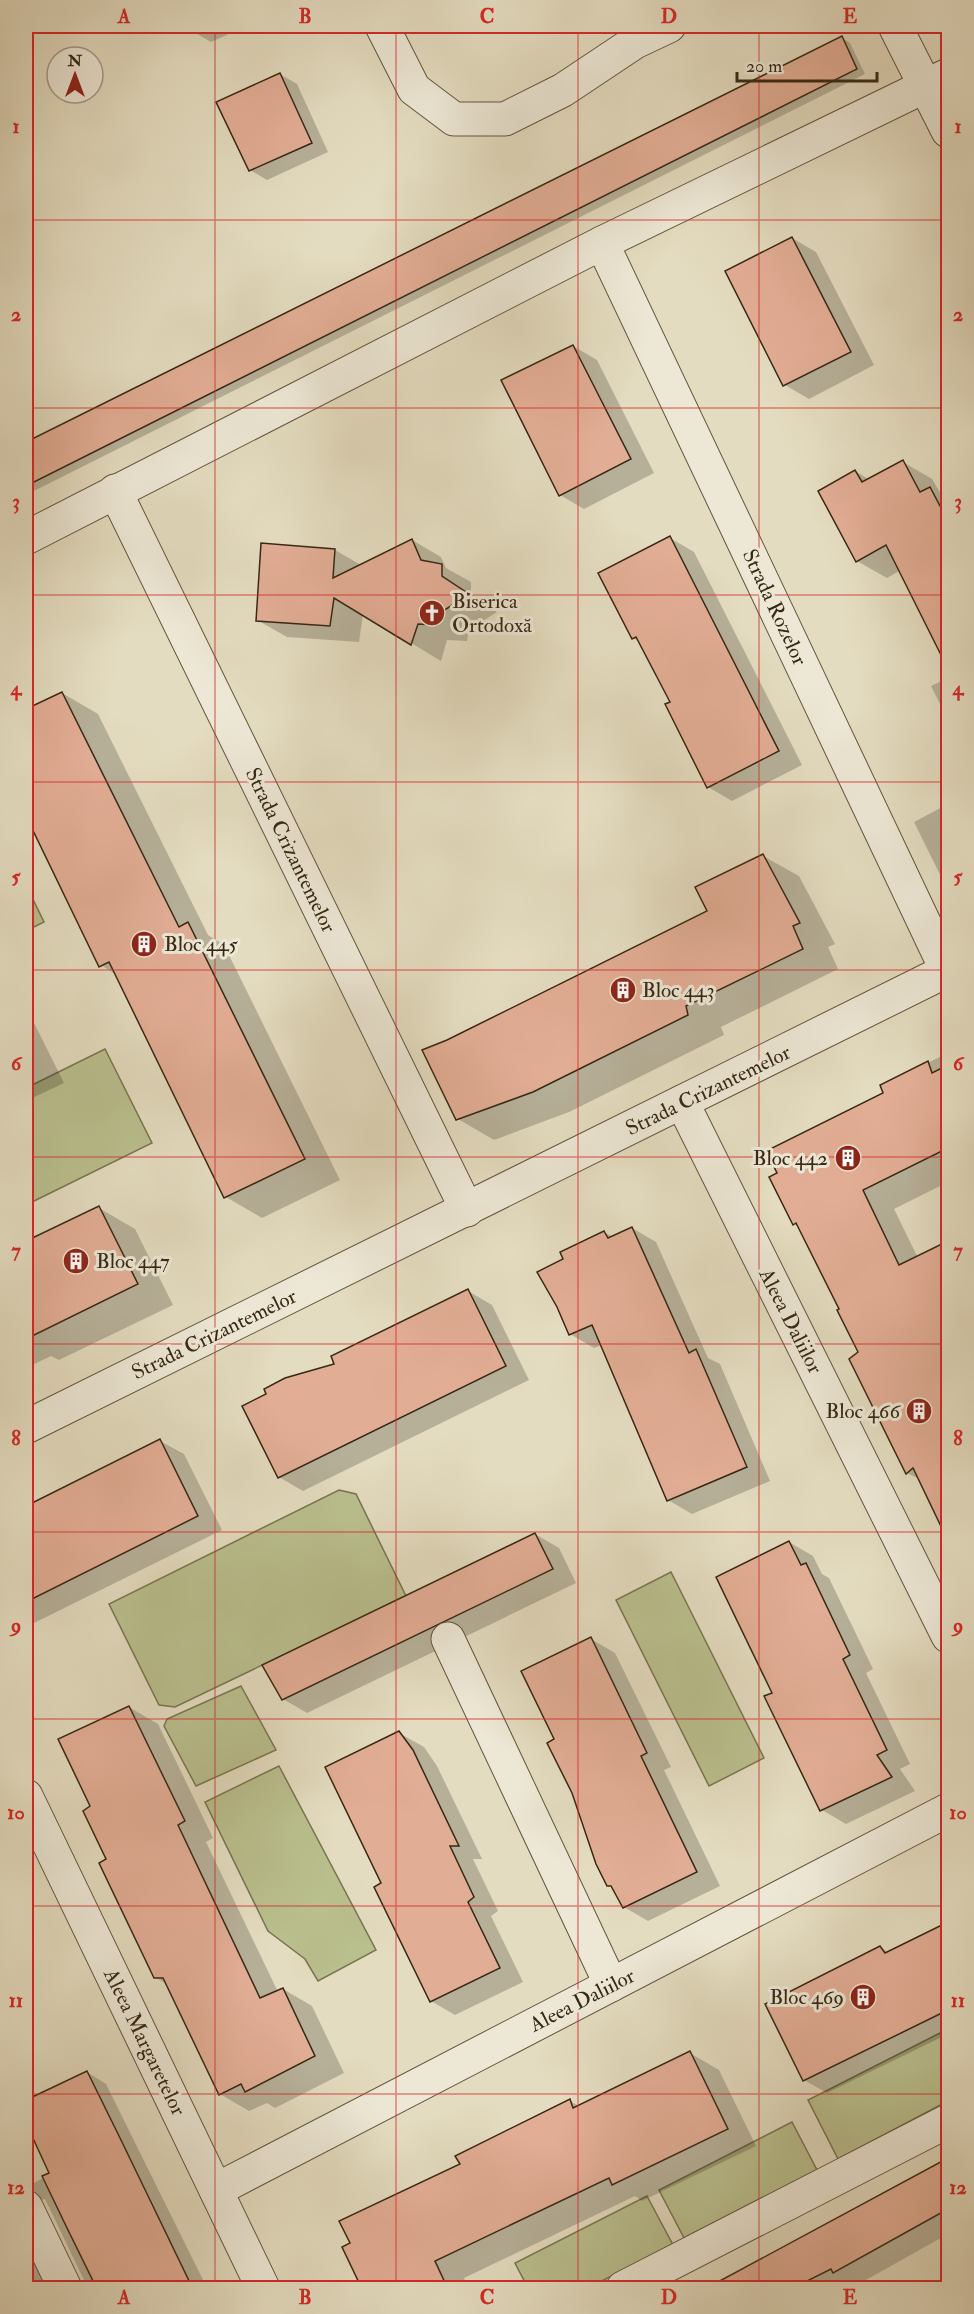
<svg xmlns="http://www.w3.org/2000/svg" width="974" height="2314" font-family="'IM FELL Double Pica',serif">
<rect width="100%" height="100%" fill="#e4dcc0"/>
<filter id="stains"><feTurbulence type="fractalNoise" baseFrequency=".00333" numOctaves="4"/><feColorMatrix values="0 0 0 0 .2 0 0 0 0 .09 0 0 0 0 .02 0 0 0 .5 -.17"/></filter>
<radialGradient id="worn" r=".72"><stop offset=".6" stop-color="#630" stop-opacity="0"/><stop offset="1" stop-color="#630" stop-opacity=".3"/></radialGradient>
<g fill="#babf8e" stroke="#787450" stroke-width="1.5">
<polygon points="26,885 44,922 26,931"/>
<polygon points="105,1049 152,1143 26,1205 26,1088"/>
<polygon points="339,1490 356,1494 406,1596 175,1707 159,1705 109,1604"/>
<polygon points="671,1572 764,1758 709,1786 616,1600"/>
<polygon points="241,1686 276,1750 196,1786 164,1726 167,1719"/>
<polygon points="279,1766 376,1950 318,1981 305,1959 268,1931 205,1802"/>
<polygon points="940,2033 948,2051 948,2101 838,2159 808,2100"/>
<polygon points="792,2122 817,2170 684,2238 659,2190"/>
<polygon points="647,2196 673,2245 588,2288 528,2288 515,2263"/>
</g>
<g fill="#0003">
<polygon points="191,26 247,26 211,42 194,32"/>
<polygon points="616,26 660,26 634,38"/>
<polygon points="842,38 850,43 865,74 26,495 26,444"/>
<polygon points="280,74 297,84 328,152 267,180 250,170"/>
<polygon points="792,238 816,252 874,365 809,399 785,385"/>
<polygon points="573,346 597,360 654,473 584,509 560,495"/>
<polygon points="903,462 932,479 941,494 948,499 948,665 901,570 887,578 857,561 855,471 870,480"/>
<polygon points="670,538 694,552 802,765 732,801 708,787 672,702 641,642 633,638"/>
<polygon points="412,540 441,557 446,568 471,582 471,594 497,612 469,630 467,641 447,640 441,661 363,614 359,642 287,637 257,620 262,545 335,550 361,565"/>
<polygon points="948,678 948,720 931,686"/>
<polygon points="62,693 98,714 208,935 224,945 340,1180 262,1218 226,1197 117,975 101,965 26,814 26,711"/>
<polygon points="948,804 948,891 914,822"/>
<polygon points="763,856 799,876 835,944 828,947 838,969 721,1027 724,1035 569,1112 494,1140 458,1119 709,911"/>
<polygon points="26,1007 64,1083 26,1101"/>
<polygon points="948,1053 948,1182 894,1209 918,1258 948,1243 948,1535 921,1480 907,1473 841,1309 800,1228 794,1224 885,1094 882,1085"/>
<polygon points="99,1208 135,1229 173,1305 59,1360 51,1356 26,1368 26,1244"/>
<polygon points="632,1228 656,1242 708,1358 720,1364 770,1481 692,1514 668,1500 602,1345 594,1348 570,1334 565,1260 604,1232 613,1237"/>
<polygon points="468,1291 492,1305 529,1380 303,1491 279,1477"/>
<polygon points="160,1441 184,1454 222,1530 26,1627 26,1507"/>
<polygon points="535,1534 559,1548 576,1583 307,1713 283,1699"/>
<polygon points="789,1542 813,1556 822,1574 829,1578 873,1669 866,1673 910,1764 900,1769 915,1791 846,1824 822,1810 766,1696 774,1693"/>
<polygon points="591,1639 615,1653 671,1767 664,1770 720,1886 648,1921 624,1907 614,1888 608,1885 556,1740"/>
<polygon points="129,1707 158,1724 213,1838 206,1842 278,1992 283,1989 312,2006 344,2073 275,2108 267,2103 249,2111 220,2094 168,1985 155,1977 108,1860 92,1807"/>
<polygon points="399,1733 424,1747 437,1766 482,1859 473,1859 498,1911 491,1916 523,1982 455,2015 431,2001 383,1884"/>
<polygon points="948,1924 948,2034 827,2093 804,2080 880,1947 889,1953"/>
<polygon points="690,2053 719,2070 756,2146 642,2201 635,2196 464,2278 469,2288 364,2288 462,2164 570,2101 579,2106"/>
<polygon points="87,2072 106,2084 207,2288 85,2288 84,2280 45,2199 37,2201 58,2288 26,2288 26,2187 51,2174 26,2124 26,2102"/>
<polygon points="948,2160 948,2234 857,2285 852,2282 839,2288 703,2288 779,2250"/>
</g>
<g fill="#e2ad95" stroke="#372813" stroke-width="1.5">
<polygon points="842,36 857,69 26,486 26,442"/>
<polygon points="280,73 312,143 249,171 216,102"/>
<polygon points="792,237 851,352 783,386 725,271"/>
<polygon points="573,345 631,459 559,496 501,380"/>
<polygon points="903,460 920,492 930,487 948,521 948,669 886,545 856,562 818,491 855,470 862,482"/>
<polygon points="670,536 779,751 707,788 665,704 670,702 636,637 632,639 598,573"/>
<polygon points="412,539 421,560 442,564 442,576 469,594 440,613 437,625 418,624 411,645 334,598 330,626 256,621 261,543 335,549 333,578"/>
<polygon points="62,692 179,927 188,922 305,1159 224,1198 109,962 99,967 26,816 26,709"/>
<polygon points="763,854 800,923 793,926 803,949 686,1006 688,1015 533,1092 456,1120 422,1050 447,1040 707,911 695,887"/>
<polygon points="928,1061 932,1073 948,1065 948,1148 863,1190 899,1265 948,1241 948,1541 913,1468 906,1474 849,1359 858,1352 837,1310 839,1309 796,1223 793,1225 769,1177 777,1173 766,1151 883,1093 880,1085"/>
<polygon points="99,1206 138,1284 26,1339 26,1241"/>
<polygon points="632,1227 689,1353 696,1349 747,1467 667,1501 592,1325 569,1335 557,1307 537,1272 563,1259 560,1252 604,1231 608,1238"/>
<polygon points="468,1289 506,1366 278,1478 242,1406 266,1394 264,1389 285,1378 334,1364 331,1356"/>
<polygon points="160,1439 198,1516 26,1602 26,1506"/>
<polygon points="535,1533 553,1569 282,1700 262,1665"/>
<polygon points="789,1541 801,1565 806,1563 850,1655 843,1659 887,1750 877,1755 892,1777 820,1811 764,1696 772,1693 716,1577"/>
<polygon points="591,1637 647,1753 641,1756 697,1872 623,1908 611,1886 607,1886 596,1864 572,1793 547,1743 554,1739 521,1671"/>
<polygon points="129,1706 185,1821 178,1825 260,1998 283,1988 315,2056 245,2092 241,2084 219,2095 163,1978 154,1978 99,1863 106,1859 83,1811 90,1806 58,1739"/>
<polygon points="399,1731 413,1750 459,1846 450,1846 474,1897 468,1902 500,1968 430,2002 374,1887 381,1883 325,1767"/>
<polygon points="948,1922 948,2010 803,2081 765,2004 880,1946 885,1953"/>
<polygon points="690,2051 728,2129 612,2185 609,2178 435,2261 448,2289 362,2289 342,2247 350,2243 339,2221 460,2164 455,2156 570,2099 573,2108"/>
<polygon points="87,2071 121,2140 193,2289 97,2289 67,2228 42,2176 49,2173 26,2123 26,2100"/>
<polygon points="948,2158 948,2209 833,2273 831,2269 791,2289 705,2289"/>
</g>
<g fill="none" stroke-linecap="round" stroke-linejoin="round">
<defs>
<g id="minor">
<polyline points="382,26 414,89 454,119 505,119 563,90 635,42 669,26"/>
<polyline points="895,26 948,131"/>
<polyline points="602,243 947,971"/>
<polyline points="115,491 467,1210"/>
<polyline points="26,538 602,243 948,75"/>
<polyline points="682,1102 948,1636"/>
<polyline points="26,1427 948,970"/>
<polyline points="448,1639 611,1985"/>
<polyline points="26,1796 263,2288"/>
<polyline points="216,2190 948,1810"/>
<polyline points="26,2207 65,2288"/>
<polyline points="623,2288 948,2121"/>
</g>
</defs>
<use href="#minor" stroke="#62553e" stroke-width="35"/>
<use href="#minor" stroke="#ede8d6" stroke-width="33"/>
<polyline stroke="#372813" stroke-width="4.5" stroke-dasharray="10 10" stroke-linecap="butt" points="939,2288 948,2284"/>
</g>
<path fill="none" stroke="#d62828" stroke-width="1.5" stroke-opacity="0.55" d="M 215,26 L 215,2288M 396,26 L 396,2288M 578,26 L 578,2288M 759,26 L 759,2288M 26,220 L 948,220M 26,408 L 948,408M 26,595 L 948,595M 26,782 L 948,782M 26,970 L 948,970M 26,1157 L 948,1157M 26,1344 L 948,1344M 26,1532 L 948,1532M 26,1719 L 948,1719M 26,1906 L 948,1906M 26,2094 L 948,2094"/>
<defs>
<symbol id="church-disc" viewBox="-11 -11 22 22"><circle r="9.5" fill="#8f2418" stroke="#ede8d6"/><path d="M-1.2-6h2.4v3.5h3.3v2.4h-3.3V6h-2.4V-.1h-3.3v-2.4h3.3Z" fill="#fff"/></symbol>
<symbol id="building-disc" viewBox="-11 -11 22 22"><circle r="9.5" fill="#8f2418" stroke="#ede8d6"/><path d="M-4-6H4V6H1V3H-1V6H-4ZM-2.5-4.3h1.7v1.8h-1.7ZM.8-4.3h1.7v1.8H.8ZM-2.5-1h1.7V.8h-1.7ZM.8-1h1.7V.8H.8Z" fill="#fff"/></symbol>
</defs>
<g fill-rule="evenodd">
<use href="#church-disc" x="417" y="598" width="30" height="30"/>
<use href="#building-disc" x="129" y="929" width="30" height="30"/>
<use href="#building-disc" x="608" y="975" width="30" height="30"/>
<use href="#building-disc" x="833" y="1143" width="30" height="30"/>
<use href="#building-disc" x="61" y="1246" width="30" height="30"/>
<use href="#building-disc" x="904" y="1396" width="30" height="30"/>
<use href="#building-disc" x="848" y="1982" width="30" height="30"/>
</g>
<g text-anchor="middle" stroke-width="6" stroke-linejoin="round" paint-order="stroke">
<g font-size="21" fill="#372813" stroke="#ede8d6" text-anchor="start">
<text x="452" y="608">Biserica<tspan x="452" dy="24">Ortodoxă</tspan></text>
<text x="164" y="951">Bloc 445</text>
<text x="642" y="997">Bloc 443</text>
<text x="828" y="1165" text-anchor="end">Bloc 442</text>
<text x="96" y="1268">Bloc 447</text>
<text x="900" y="1418" text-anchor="end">Bloc 466</text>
<text x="844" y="2004" text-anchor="end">Bloc 469</text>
</g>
<g font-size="21" fill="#372813" stroke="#ede8d6">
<text transform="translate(775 607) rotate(65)" y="7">Strada Rozelor</text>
<text transform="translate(291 850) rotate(64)" y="7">Strada Crizantemelor</text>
<text transform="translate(708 1090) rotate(-26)" y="7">Strada Crizantemelor</text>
<text transform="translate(791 1321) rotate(63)" y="7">Aleea Daliilor</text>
<text transform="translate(214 1334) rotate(-26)" y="7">Strada Crizantemelor</text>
<text transform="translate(582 2000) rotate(-27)" y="7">Aleea Daliilor</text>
<text transform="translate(145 2042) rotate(64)" y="7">Aleea Margaretelor</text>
</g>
</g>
<rect width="974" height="2314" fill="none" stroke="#e4dcc0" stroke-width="66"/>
<g transform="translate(75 75)"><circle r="28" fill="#ede8d6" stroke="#a49b88" stroke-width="1.5"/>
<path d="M0-4.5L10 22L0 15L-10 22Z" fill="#8f2418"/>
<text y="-9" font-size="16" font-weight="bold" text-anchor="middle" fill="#372813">N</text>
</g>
<path d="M737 72v9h140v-9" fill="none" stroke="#372813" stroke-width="3"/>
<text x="746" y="72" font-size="18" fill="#372813" stroke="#ede8d6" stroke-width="4.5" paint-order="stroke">20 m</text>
<rect x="33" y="33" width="908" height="2248" fill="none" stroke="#d62828" stroke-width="2"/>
<g font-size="20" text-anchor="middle" font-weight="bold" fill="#d62828">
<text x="124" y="23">A</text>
<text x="305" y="23">B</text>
<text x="487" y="23">C</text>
<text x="669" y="23">D</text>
<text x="850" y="23">E</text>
<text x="16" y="133">1</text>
<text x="958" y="133">1</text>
<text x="16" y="321">2</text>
<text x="958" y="321">2</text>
<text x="16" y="508">3</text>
<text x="958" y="508">3</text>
<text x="16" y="695">4</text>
<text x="958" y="695">4</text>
<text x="16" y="883">5</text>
<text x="958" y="883">5</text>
<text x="16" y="1070">6</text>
<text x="958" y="1070">6</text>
<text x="16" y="1257">7</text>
<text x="958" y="1257">7</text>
<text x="16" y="1445">8</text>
<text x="958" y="1445">8</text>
<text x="16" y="1632">9</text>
<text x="958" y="1632">9</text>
<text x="16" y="1819">10</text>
<text x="958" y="1819">10</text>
<text x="16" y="2007">11</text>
<text x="958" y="2007">11</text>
<text x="16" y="2194">12</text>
<text x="958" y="2194">12</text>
<text x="124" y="2304">A</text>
<text x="305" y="2304">B</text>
<text x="487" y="2304">C</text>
<text x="669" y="2304">D</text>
<text x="850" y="2304">E</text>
</g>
<rect width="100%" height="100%" filter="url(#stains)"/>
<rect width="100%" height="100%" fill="url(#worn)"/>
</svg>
